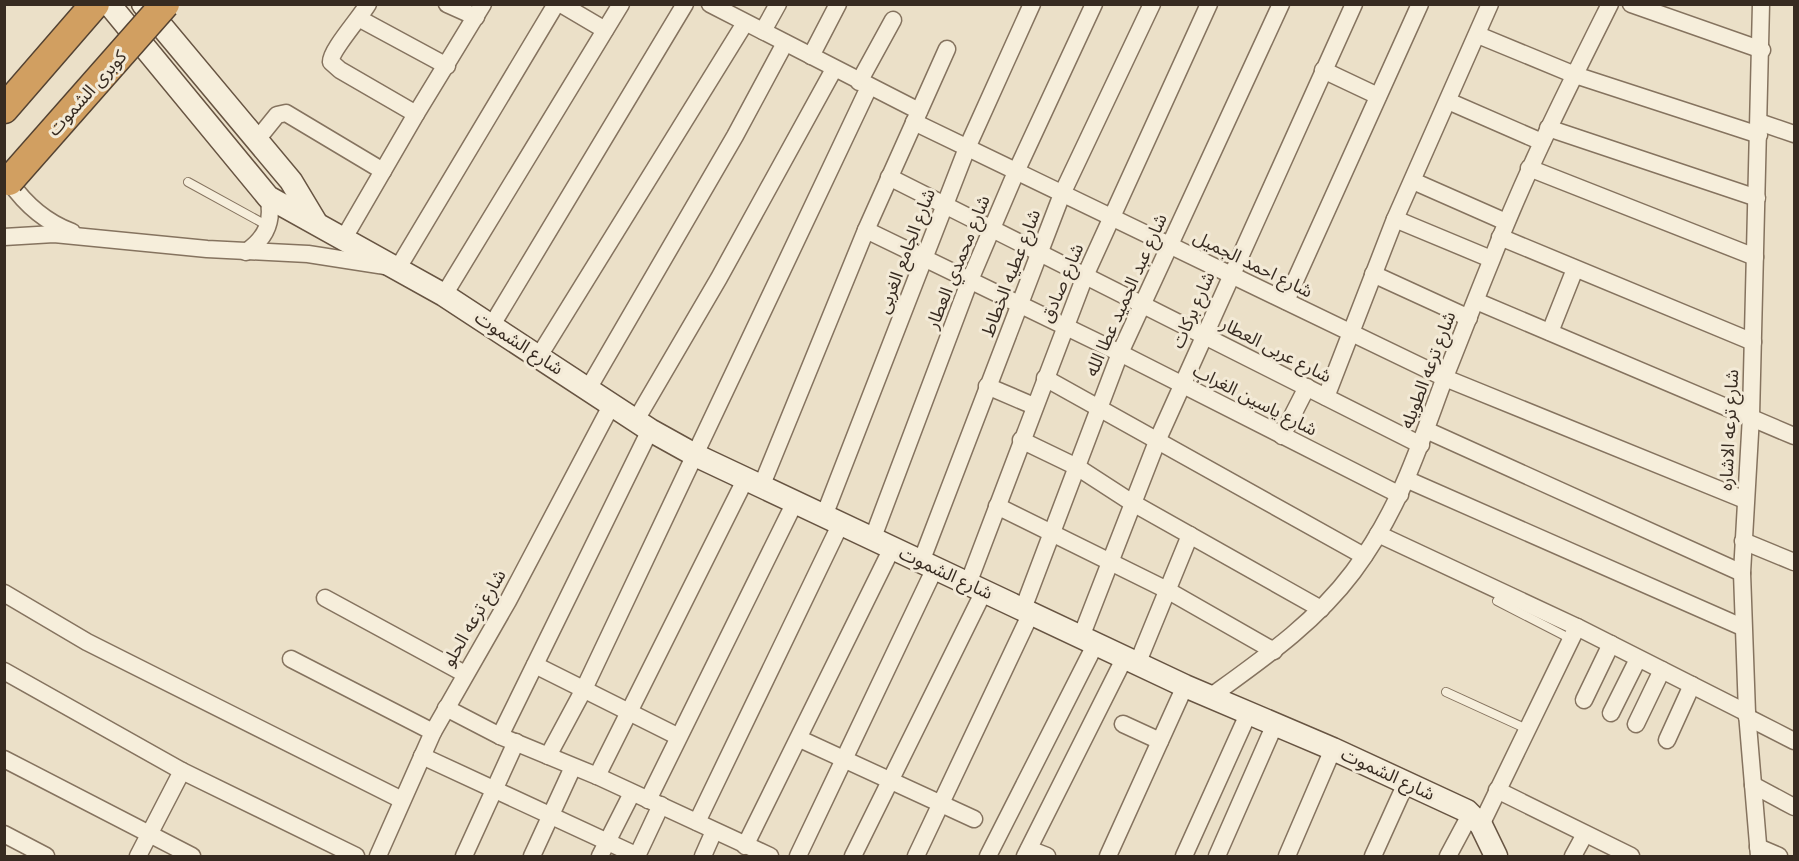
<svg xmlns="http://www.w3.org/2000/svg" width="1799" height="861" font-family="Georgia,'Noto Sans Arabic',serif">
<rect width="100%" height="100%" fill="#ebe0c8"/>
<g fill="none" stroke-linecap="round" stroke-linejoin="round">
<defs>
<g id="lane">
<polyline points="188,182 268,226"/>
<polyline points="1497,601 1571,639"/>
<polyline points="1446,692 1527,729"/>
</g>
<g id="street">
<path d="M 368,4 C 360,18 330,51 331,62 L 340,70 L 416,114"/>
<polyline points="447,4 476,17"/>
<polyline points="561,4 605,30"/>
<polyline points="710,4 919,111"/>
<polyline points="1631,4 1762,50"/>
<polyline points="360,19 447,66"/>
<polyline points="763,31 778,4"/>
<polyline points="1478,35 1575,75 1759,135"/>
<polyline points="811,56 838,4"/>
<polyline points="1323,70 1378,96"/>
<polyline points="859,82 893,20"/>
<polyline points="1448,101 1542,142"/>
<polyline points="914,122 1445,378 1745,500"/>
<polyline points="1759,122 1794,134"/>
<polyline points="1548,128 1757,198"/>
<polyline points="256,141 277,115 286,113 383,171"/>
<polyline points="1529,168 1755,257"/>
<polyline points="889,177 1421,445"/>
<path d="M 9,181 C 25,204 45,222 72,232"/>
<polyline points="1413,181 1506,222"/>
<polyline points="1395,219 1491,259"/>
<polyline points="866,230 1120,353 1400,495"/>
<polyline points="4,237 54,234 207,249 308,254 398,268 556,4"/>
<polyline points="1500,237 1753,342"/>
<polyline points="344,238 416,114 483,4"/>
<path d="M 246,252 C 266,238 274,221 268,197"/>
<polyline points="1373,274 1469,318"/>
<polyline points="444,295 621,4"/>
<polyline points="1286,301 1420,4"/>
<polyline points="1476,301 1794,436"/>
<polyline points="492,325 685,4"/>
<polyline points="1550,332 1575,269"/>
<polyline points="539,356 745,23"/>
<polyline points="1045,378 1364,556"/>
<polyline points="987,386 1034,406"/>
<polyline points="588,389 735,136 785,43"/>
<polyline points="1326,397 1395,219 1490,4"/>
<polyline points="636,420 719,278 834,69"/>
<polyline points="1426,430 1742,573"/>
<polyline points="1282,436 1307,387"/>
<polyline points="1021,440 1077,467 1131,502 1321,609"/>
<polyline points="1408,480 1742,627"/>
<polyline points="761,487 866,230 947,49"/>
<polyline points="997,506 1167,590 1274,651"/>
<polyline points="824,516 967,148 1032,4"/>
<polyline points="1378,534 1577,627 1747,713"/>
<polyline points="872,540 970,280 1016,172 1094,4"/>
<polyline points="1743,541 1794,562"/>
<polyline points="921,562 1062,194 1152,4"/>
<polyline points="968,584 1085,276 1209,4"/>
<polyline points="4,593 87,642 402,800"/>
<polyline points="325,598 465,674"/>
<polyline points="1023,609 1120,353 1281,4"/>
<polyline points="1081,637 1158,439 1354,4"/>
<polyline points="291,659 433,732"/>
<polyline points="1138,662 1190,535"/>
<polyline points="535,665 677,736"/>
<polyline points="4,671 182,771 356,856"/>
<path d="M 1210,697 C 1261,660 1314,624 1353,572 C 1400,509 1418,449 1445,377 C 1461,337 1476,298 1492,259 C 1526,171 1568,88 1610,4"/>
<polyline points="1584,700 1611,644"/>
<polyline points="446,708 500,736 597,776 770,856"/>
<polyline points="1611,713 1638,659"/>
<polyline points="1747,717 1794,741"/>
<polyline points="1123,724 1160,741"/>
<polyline points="1636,724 1662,670"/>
<polyline points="500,736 650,430"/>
<polyline points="800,739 974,819"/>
<polyline points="1667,740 1692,685"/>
<polyline points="422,756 638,856"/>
<polyline points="548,756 584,689 869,87"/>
<polyline points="4,759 192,856"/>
<polyline points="597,776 745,480"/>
<polyline points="1753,785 1794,807"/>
<polyline points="1497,790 1631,856"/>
<polyline points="648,800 795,502"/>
<polyline points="697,822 841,523"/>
<polyline points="1481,825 1577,627"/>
<polyline points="4,834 46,856"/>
<polyline points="745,846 892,548"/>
<polyline points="1758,847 1779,856"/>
<polyline points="1029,849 1047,856"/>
<polyline points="138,856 182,771"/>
<polyline points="378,856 433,732 508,601 612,404"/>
<polyline points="464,856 516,742"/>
<polyline points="532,856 573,767"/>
<polyline points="600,856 632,793"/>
<polyline points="637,856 661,805"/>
<polyline points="703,856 714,831"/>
<polyline points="798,856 935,568"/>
<polyline points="853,856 984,591"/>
<polyline points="916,856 1031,613"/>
<polyline points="988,856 1096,643"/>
<polyline points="1025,856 1125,657"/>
<polyline points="1108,856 1185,686"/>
<polyline points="1184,856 1249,712"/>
<polyline points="1217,856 1275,724"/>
<polyline points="1287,856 1333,749"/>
<polyline points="1373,856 1406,783"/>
<polyline points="1448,856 1471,813"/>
<polyline points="1573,856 1585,834"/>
<polyline points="1759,856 1747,713 1742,573 1751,416 1761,4"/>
</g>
<g id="secondary">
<polyline points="109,4 268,197 444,295 650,430 695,455 1185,686 1333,749 1467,811 1481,825 1496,856"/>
<polyline points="143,4 291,181 315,221"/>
</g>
<polyline id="highway" points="4,109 95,4"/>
</defs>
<use href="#lane" stroke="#85735f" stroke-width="10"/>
<use href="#street" stroke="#85735f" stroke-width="19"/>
<use href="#secondary" stroke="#675442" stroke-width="25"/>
<use href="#highway" stroke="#534232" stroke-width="31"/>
<use href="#lane" stroke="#f6eedb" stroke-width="8"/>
<use href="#street" stroke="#f6eedb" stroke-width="16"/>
<use href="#secondary" stroke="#f6eedb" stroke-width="22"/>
<use href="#highway" stroke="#d19f61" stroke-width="28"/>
<defs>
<polyline id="highway-bridge" points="9,181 165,4"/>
</defs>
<use href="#highway-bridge" stroke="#534232" stroke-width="31" stroke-linecap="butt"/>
<use href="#highway-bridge" stroke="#d19f61" stroke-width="28"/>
</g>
<g text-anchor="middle" stroke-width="6" stroke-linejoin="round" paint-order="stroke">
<g font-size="18" fill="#372b21" stroke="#f3ead7">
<text transform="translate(87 93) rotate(-48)" y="6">كوبرى الشموت</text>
<text transform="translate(906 251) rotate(-69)" y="6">شارع الجامع الغربى</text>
<text transform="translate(958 262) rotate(-68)" y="6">شارع محمدي العطار</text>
<text transform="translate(1253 264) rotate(26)" y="6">شارع احمد الجميل</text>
<text transform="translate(1011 273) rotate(-69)" y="6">شارع عطيه الخطاط</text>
<text transform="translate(1062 283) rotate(-67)" y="6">شارع صادق</text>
<text transform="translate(1126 295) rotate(-66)" y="6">شارع عبد الحميد عطا الله</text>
<text transform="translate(1193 310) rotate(-66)" y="6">شارع بركات</text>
<text transform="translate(519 343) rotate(33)" y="6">شارع الشموت</text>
<text transform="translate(1276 350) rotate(27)" y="6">شارع عربى العطار</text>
<text transform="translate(1428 370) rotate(-69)" y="6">شارع ترعه الطويله</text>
<text transform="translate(1255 400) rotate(27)" y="6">شارع ياسين الغراب</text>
<text transform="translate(1729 430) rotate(-87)" y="6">شارع ترعه الاشاره</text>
<text transform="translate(946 573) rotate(25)" y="6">شارع الشموت</text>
<text transform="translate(474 618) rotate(-60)" y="6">شارع ترعه الحلو</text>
<text transform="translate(1388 774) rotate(25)" y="6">شارع الشموت</text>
</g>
</g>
<rect width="1799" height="861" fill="none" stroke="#372b21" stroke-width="12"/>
</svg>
